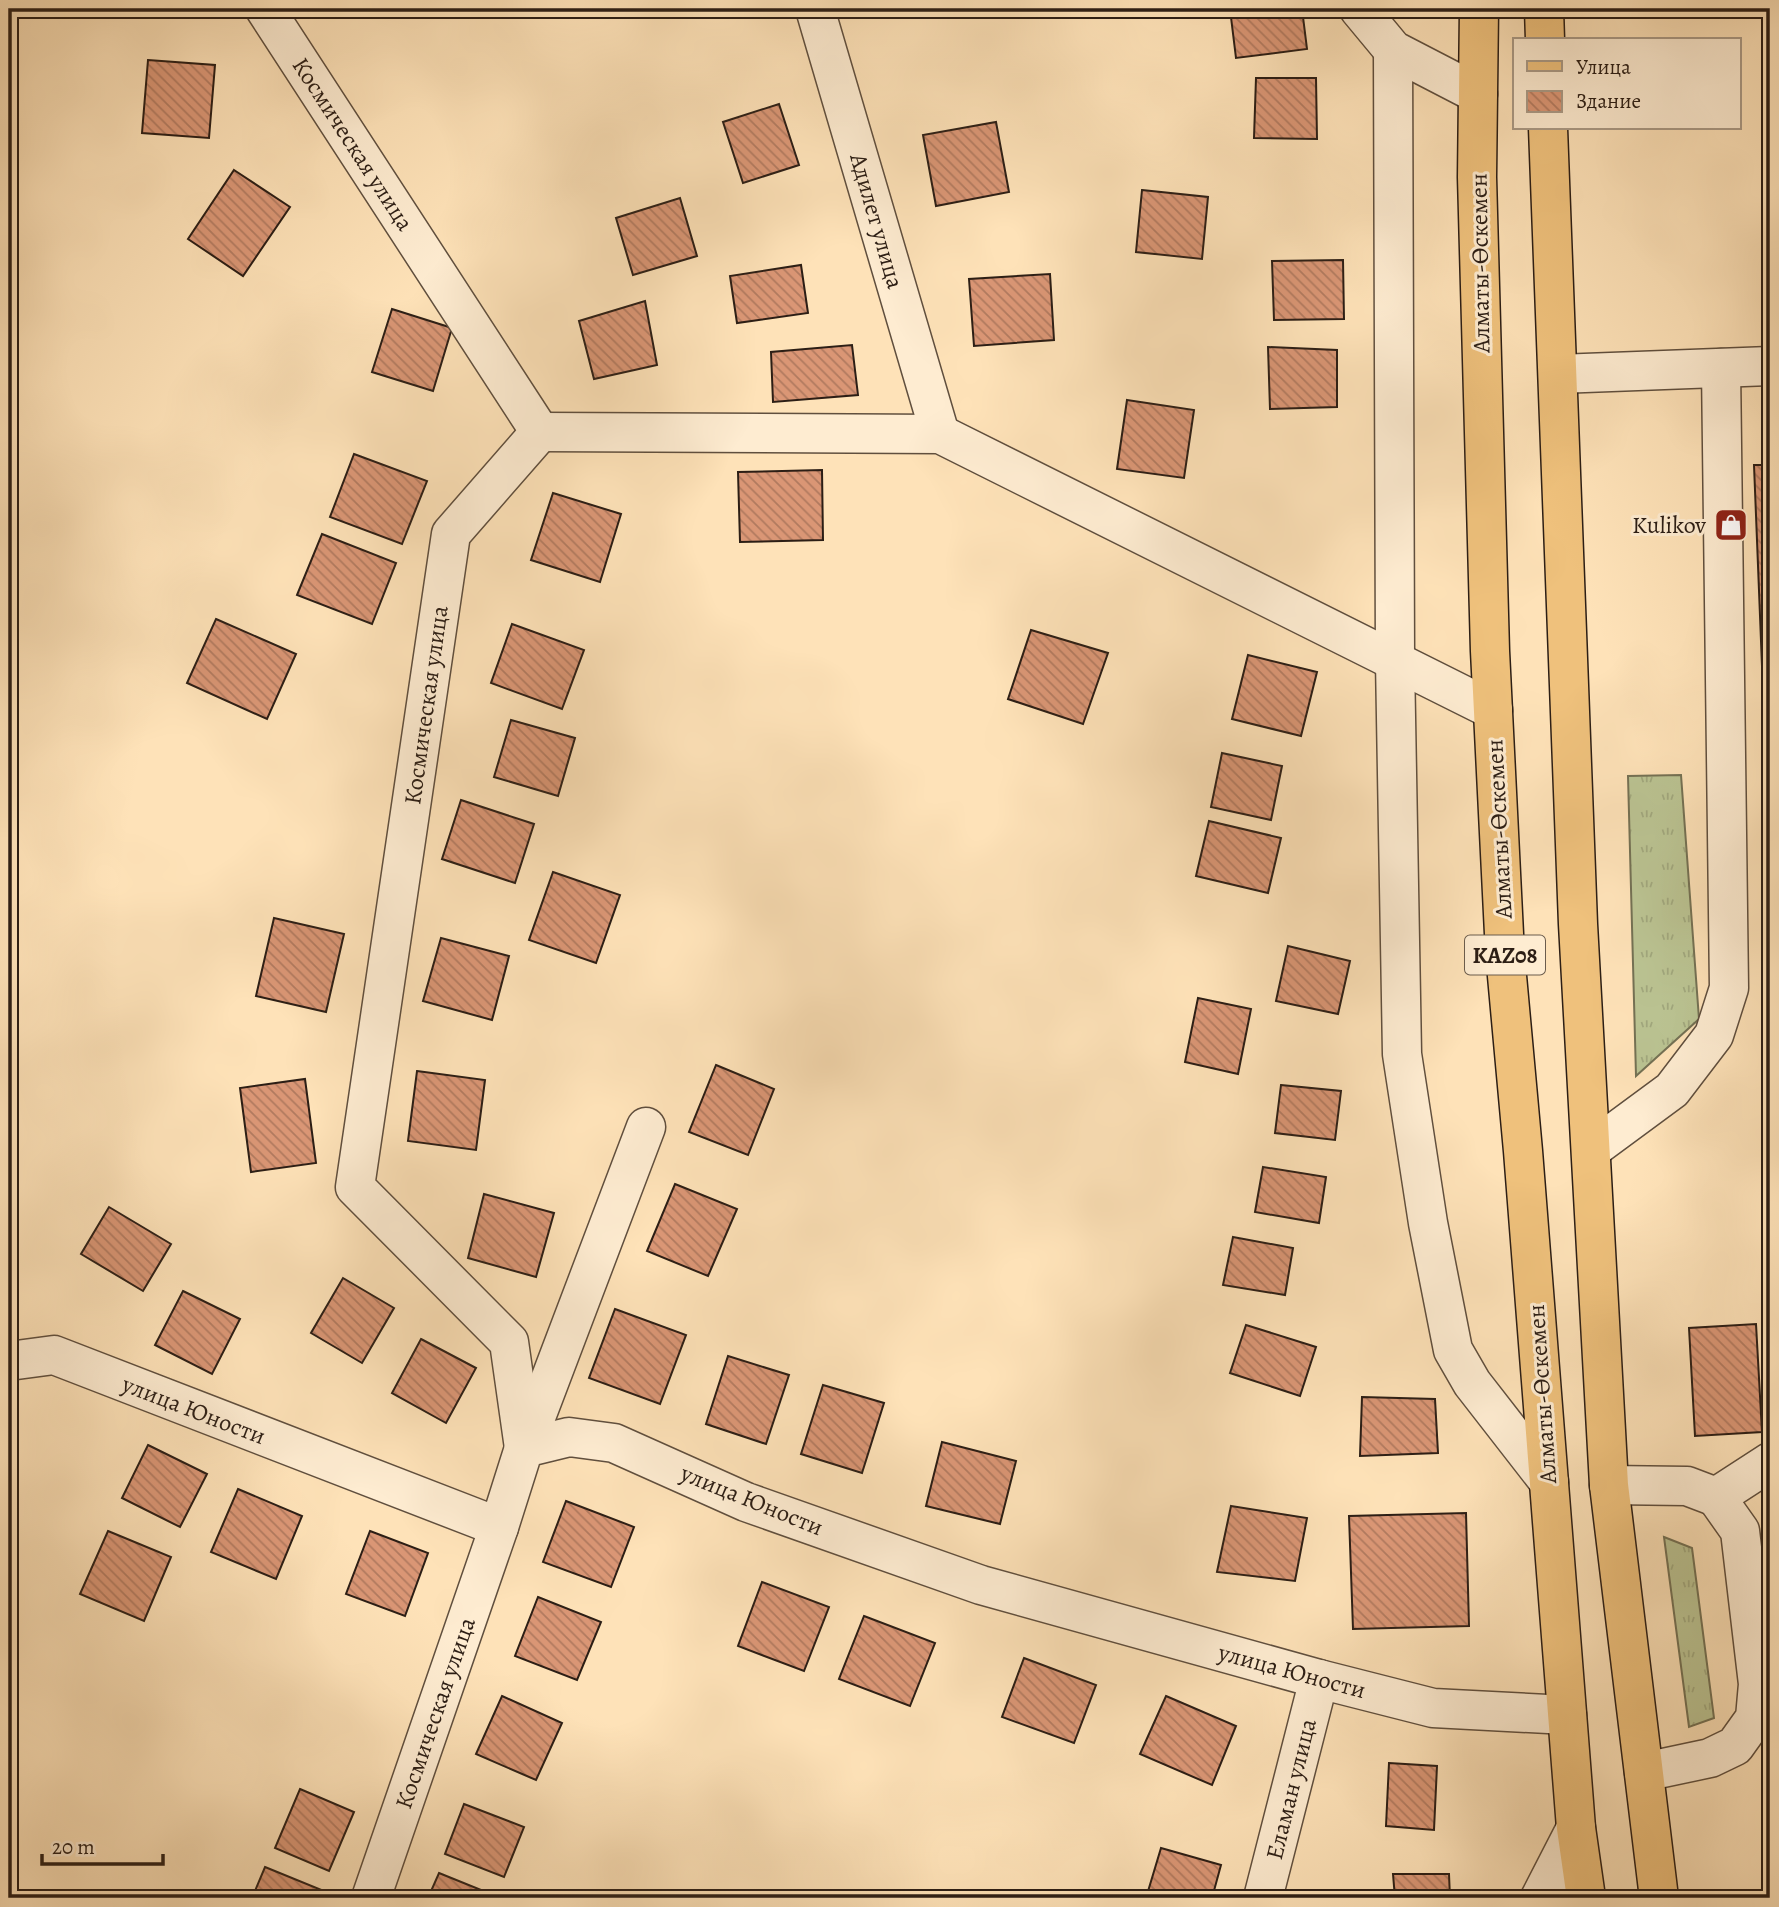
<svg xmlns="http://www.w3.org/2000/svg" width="1779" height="1907" font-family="Alegreya,serif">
<defs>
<pattern id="grass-tufts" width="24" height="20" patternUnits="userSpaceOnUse" patternTransform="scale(1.75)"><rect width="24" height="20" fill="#bbc493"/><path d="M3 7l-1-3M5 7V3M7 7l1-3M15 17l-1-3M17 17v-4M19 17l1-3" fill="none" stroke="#a1a87e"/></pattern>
<pattern id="building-back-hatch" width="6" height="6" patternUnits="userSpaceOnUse" patternTransform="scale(1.75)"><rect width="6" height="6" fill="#da9675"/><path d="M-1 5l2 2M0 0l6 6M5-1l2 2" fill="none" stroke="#b17a5f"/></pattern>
</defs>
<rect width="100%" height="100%" fill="#fee2b8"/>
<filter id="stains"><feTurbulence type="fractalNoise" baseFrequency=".00286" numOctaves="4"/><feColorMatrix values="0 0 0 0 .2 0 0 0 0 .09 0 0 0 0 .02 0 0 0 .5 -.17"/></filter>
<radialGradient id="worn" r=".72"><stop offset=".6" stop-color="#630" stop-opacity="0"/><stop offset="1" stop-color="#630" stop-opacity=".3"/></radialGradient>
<g fill="url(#grass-tufts)" stroke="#747154" stroke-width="2">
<polygon points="1681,775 1699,1019 1636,1076 1628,776"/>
<polygon points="1664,1537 1692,1548 1714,1718 1689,1727"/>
</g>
<g fill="url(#building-back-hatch)" stroke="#2c1e15" stroke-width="2">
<polygon points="677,9 703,9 678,15"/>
<polygon points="1230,9 1302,9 1307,49 1236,58"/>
<polygon points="148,60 215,65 209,138 142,133"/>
<polygon points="1256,78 1316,78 1317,139 1254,138"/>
<polygon points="779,104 799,165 743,183 723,122"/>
<polygon points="996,122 1009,192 936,206 923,135"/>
<polygon points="234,170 290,207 243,276 188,239"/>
<polygon points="1142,190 1208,197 1202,259 1136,252"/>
<polygon points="680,198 697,256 633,275 616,218"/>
<polygon points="1343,260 1344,319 1274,320 1272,261"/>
<polygon points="801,265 808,313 737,323 730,276"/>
<polygon points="1050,274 1054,340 974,346 969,279"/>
<polygon points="645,301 657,365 594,379 579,321"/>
<polygon points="392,309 452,328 433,391 372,372"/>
<polygon points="852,345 858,395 773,402 771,352"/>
<polygon points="1268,347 1337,350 1337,407 1270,409"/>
<polygon points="1127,400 1194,410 1184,478 1117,469"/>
<polygon points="354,454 427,481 402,544 330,517"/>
<polygon points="1754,465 1770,465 1770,867"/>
<polygon points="822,470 823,540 740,542 738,472"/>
<polygon points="553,493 621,514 600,582 531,560"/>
<polygon points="322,534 396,563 372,624 297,595"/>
<polygon points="216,619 296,654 267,719 187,683"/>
<polygon points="512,624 584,650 562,709 491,683"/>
<polygon points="1031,630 1108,653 1083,724 1008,699"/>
<polygon points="1248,655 1317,672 1301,736 1232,719"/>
<polygon points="511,720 575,738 558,796 494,777"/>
<polygon points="1222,753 1282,766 1271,820 1211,807"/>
<polygon points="461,800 534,824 515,883 442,859"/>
<polygon points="1209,821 1281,838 1268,893 1196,876"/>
<polygon points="553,872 620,895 596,963 529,940"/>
<polygon points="274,918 344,934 326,1012 256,996"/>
<polygon points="441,938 509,956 492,1020 423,1001"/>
<polygon points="1288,946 1350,961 1338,1014 1276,1001"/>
<polygon points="1198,998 1251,1009 1238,1074 1185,1062"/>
<polygon points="716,1065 774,1089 748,1155 689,1132"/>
<polygon points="417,1071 485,1080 476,1150 408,1141"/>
<polygon points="305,1079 316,1163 251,1172 240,1088"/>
<polygon points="1281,1085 1341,1091 1335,1140 1275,1133"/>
<polygon points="1263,1167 1326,1177 1319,1223 1255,1212"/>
<polygon points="675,1184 737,1209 708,1276 647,1251"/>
<polygon points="484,1194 554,1213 536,1277 468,1258"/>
<polygon points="109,1207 171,1244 143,1291 81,1254"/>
<polygon points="1233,1237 1293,1248 1285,1295 1223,1285"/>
<polygon points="343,1278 394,1308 362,1363 311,1333"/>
<polygon points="183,1291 240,1319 212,1374 155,1345"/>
<polygon points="615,1309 686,1335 660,1404 589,1378"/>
<polygon points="1756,1324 1762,1432 1695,1436 1689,1328"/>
<polygon points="1246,1325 1316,1347 1300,1396 1230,1373"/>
<polygon points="421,1339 476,1368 446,1423 392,1393"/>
<polygon points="728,1356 789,1375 766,1444 706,1424"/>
<polygon points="823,1385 884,1403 862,1473 801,1454"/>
<polygon points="1362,1397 1435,1399 1438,1453 1360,1456"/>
<polygon points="942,1442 1016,1461 1000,1524 926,1506"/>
<polygon points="148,1445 207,1474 180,1527 122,1498"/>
<polygon points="238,1489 302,1516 276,1579 211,1552"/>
<polygon points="566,1501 634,1527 611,1587 543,1562"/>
<polygon points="1231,1506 1307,1518 1295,1581 1217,1572"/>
<polygon points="1466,1513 1469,1626 1353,1629 1349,1516"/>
<polygon points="108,1531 171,1557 144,1621 80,1594"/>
<polygon points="370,1531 428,1553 405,1616 346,1594"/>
<polygon points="762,1582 829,1607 804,1671 738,1646"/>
<polygon points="538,1597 601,1622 577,1680 515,1656"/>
<polygon points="864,1616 935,1643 910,1706 839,1679"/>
<polygon points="1024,1658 1096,1685 1074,1743 1002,1717"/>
<polygon points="502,1696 562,1723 536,1780 476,1754"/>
<polygon points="1166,1696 1236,1726 1212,1785 1140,1754"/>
<polygon points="1389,1763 1437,1766 1434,1830 1386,1826"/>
<polygon points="300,1789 354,1812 329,1871 275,1848"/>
<polygon points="464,1804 524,1827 504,1877 445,1854"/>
<polygon points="1161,1848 1221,1865 1212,1898 1146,1898"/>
<polygon points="265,1867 324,1891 321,1898 252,1898"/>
<polygon points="439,1873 496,1896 495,1898 428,1898"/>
<polygon points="1393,1874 1449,1874 1450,1898 1395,1898"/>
</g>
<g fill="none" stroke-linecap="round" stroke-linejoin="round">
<defs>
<g id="minor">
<polyline points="265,9 540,432"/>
<polyline points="815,9 940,434"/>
<polyline points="1359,9 1393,50 1478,94"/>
<polyline points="1393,50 1395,661 1402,1054 1428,1223 1453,1350 1472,1383 1549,1482"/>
<polyline points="1558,374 1770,366"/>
<polyline points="540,432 940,434 1493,710"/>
<polyline points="1592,1149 1672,1090 1714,1035 1729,988 1721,368"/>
<polyline points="9,1361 54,1355 499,1527"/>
<polyline points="525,1446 646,1127"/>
<polyline points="524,1448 509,1342 355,1187 451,534 540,432"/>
<polyline points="1609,1485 1687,1486 1716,1497 1770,1462"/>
<polyline points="1644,1772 1710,1758 1735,1746 1755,1718 1758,1684 1740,1531 1716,1497"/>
<polyline points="371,1898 499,1527 524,1448 569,1437 614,1443 746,1502 981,1585 1319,1679 1433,1708 1567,1715"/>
<polyline points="1263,1898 1319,1679"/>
<polyline points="1540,1898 1576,1828"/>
</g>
<g id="major">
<polyline points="1479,9 1477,177 1490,651 1505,954 1523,1151 1576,1828 1586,1898"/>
<polyline points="1544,9 1545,40"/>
<polyline points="1548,128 1578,924 1609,1485 1659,1898"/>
</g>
</defs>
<use href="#minor" stroke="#604f3e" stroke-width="41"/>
<use href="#major" stroke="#2c1e15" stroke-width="41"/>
<use href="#minor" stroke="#feecd1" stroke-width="38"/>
<use href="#major" stroke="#efc17c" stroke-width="38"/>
</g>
<defs>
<symbol id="shop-square" viewBox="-11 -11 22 22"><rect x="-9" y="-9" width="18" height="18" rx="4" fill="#8f2418" stroke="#feecd1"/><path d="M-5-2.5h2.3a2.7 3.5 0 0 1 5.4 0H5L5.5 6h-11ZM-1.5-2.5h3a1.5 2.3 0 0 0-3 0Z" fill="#fff"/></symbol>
</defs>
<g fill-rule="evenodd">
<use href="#shop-square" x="1712" y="506" width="38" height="38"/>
</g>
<g text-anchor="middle" stroke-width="6" stroke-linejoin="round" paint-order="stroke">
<rect fill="#feecd1" stroke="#6b5c4d" stroke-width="2" x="1465" y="935.5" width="80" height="39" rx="5"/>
<g font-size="23" font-weight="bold" fill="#2c1e15">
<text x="1505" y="963">KAZ08</text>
</g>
<g font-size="24" fill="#2c1e15" stroke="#feecd1">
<text transform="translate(353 144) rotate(57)" y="8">Космическая улица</text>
<text transform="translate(877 221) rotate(74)" y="8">Адилет улица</text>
<text transform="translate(1480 263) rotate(-91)" y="8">Алматы-Өскемен</text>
<text transform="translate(426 705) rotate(-82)" y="8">Космическая улица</text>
<text transform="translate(1499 829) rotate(-93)" y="8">Алматы-Өскемен</text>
<text transform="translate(1542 1394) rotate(-94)" y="8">Алматы-Өскемен</text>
<text transform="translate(194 1410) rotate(21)" y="8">улица Юности</text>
<text transform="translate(752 1500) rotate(22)" y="8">улица Юности</text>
<text transform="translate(1292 1671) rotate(15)" y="8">улица Юности</text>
<text transform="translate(435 1713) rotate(-71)" y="8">Космическая улица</text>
<text transform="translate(1291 1789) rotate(-76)" y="8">Еламан улица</text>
</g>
<g font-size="24" fill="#2c1e15" stroke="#feecd1" text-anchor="end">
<text x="1706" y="533">Kulikov</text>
</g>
</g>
<rect width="1779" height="1907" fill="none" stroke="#fee2b8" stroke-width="35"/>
<rect x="10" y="10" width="1758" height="1886" fill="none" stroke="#2c1e15" stroke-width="3.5"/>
<rect x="18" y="18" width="1744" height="1872" fill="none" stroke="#2c1e15" stroke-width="2"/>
<rect x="1513" y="38" width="228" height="91" fill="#feecd1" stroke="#aa9a86" stroke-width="2"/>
<rect x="1527" y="61" width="35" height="10" fill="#efc17c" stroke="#aa9a86" stroke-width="2"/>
<text x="1576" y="74" font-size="21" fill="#2c1e15">Улица</text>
<rect x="1527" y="91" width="35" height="21" fill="url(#building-back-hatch)" stroke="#aa9a86" stroke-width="2"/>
<text x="1576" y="108" font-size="21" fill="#2c1e15">Здание</text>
<path d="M42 1854v10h121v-10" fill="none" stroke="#2c1e15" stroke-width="3.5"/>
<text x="52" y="1854" font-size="21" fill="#2c1e15" stroke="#feecd1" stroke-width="5" paint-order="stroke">20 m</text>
<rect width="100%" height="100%" filter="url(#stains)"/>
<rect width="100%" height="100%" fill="url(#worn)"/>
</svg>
